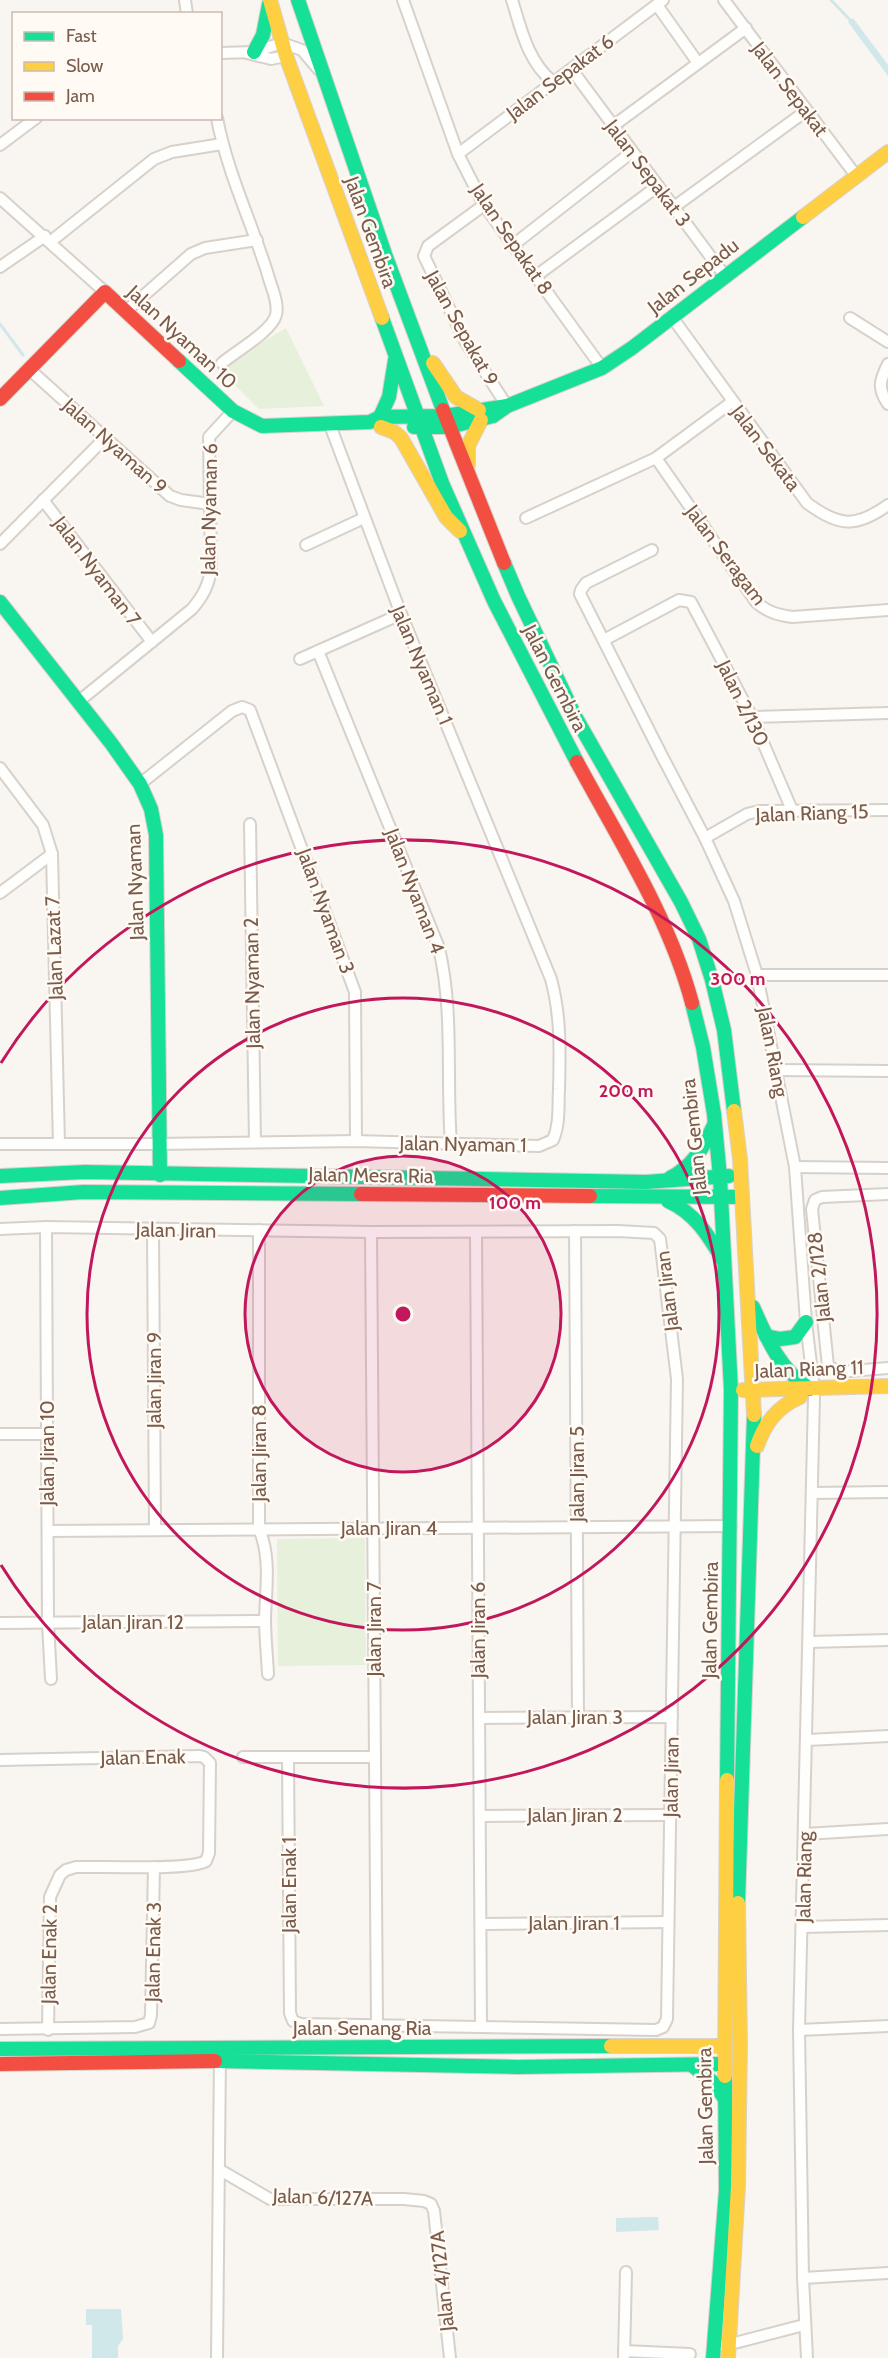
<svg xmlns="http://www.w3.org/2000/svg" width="888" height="2358" font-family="Cabin,sans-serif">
<rect width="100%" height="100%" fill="#f9f5f0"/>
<g fill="#e7f0db">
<polygon points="286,328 324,406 259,409 219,369"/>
<polygon points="365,1538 366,1665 278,1666 277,1539"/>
</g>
<g fill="#d0e8ea">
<polygon points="853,18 888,65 888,76 848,22"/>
<polygon points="658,2217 659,2230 616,2232 616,2218"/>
<polygon points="86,2309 121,2309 123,2339 118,2346 118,2358 92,2358 92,2325 86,2325"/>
</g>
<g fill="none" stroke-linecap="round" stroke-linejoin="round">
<g stroke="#d0e8ea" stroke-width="3">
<polyline points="831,0 853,23"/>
<polyline points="0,324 23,355"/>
</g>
<defs>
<g id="street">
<polyline points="185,0 187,14"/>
<polyline points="403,0 458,154 484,205 602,368"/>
<path d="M 512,0 C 521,29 528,62 553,82"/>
<polyline points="724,0 857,177"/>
<polyline points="657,5 698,63"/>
<polyline points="220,53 254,52 282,43 302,50 319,70"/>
<polyline points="247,53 271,59 286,56"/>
<polyline points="572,70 725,276"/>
<path d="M 217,118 C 227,172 252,223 268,275 C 271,287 279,302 276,315 C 272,331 235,352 222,363"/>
<polyline points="613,126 746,28"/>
<polyline points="0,145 36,118"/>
<polyline points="458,154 663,0"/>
<polyline points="0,198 105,292"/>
<polyline points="484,205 428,246 424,256 465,341 507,406"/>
<polyline points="674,207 806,111"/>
<polyline points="50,242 154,159 172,152 222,144"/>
<polyline points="512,246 632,152"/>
<polyline points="0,267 45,236"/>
<polyline points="536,276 658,186"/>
<polyline points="125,312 191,254 205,248 257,240"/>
<path d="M 672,317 L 807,503 C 839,527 856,528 888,505"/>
<polyline points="850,318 888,342"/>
<path d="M 888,364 C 880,380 877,388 888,404"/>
<polyline points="29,369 170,496 181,500 210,504"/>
<path d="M 656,458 L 756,602 C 767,612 778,615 792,617 L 888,610"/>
<polyline points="43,500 152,642"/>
<polyline points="526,518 656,458 732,402"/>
<polyline points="0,544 105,438"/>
<polyline points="306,545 364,518"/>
<polyline points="652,550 586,583 581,590 580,594 662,756 705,838 734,901 757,975 795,1167 806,1322 814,1390"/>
<polyline points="604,640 679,600 691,602 752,717 792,810"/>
<path d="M 318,651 L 439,948 C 454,1013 446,1078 451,1144"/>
<polyline points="300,659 401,614"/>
<path d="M 78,702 L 192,609 C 203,596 209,585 211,568 L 209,437 L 233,411"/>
<polyline points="752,717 888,713"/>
<polyline points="0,768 43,825 52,854 59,1144"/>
<polyline points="140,784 232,711 242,707 250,710 355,992 356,1141"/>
<polyline points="250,824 255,1142"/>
<polyline points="705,838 747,814 759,811 888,810"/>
<polyline points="0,893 52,854"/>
<polyline points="757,975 888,975"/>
<polyline points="777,1070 888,1071"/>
<path d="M 0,1144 L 159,1144 L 356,1141 L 539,1146 L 553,1140 C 560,1124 558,1106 559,1089 C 560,1051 561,1016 551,979 L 401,614 L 330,425"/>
<polyline points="795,1167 888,1168"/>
<polyline points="888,1194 822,1197 815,1200 812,1209 828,1366 839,1372 888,1368"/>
<polyline points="46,1227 48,1623 51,1679"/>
<polyline points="0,1229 46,1227 371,1232 618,1231 654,1233 660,1239 677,1379 667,2019 663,2027 656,2030 301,2024 293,2021 290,2013 288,1757"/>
<polyline points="153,1230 155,1530"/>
<path d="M 259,1230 L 259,1529 C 271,1556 266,1589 265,1618 C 265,1636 267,1655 268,1674"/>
<polyline points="575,1231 578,1717"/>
<polyline points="371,1232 377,2025"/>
<polyline points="476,1232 481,2027"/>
<polyline points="0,1434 47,1434"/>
<polyline points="812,1493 888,1492"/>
<polyline points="48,1531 731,1526"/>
<polyline points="0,1623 265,1621"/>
<polyline points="809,1642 888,1640"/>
<polyline points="479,1718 672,1717"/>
<polyline points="807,1740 888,1736"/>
<polyline points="243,1757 375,1757"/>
<path d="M 0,1760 L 200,1756 L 204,1757 L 210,1763 L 209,1853 L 206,1861 C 190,1871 100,1866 76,1867 L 66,1870 L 60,1875 L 50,1897 L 48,2030"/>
<polyline points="480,1816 670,1815"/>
<polyline points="805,1834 888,1829"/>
<polyline points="481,1924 668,1922"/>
<polyline points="803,1927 888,1925"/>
<polyline points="0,2029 135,2027 149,2023 151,2015 154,1867"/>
<polyline points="799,2030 888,2026"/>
<polyline points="220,2170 270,2199 404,2199 424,2201 431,2204 434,2211 450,2358"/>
<polyline points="803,2278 888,2273"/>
<polyline points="723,2346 804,2325"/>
<polyline points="624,2351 690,2354"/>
<polyline points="217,2358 220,2055"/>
<polyline points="624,2358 626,2272"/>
<polyline points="807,2358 803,2278 799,2030 814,1397"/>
</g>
<g id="fast">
<polyline points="298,0 386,257 443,410"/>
<polyline points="254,52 263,35 269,4"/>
<polyline points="382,318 442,483 494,601 577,762"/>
<polyline points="179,361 233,411 262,426 370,422 380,417 445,416 507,406"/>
<polyline points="380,417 389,397 395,360"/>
<polyline points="414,427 449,427 493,416 507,406 602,368 632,348 803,217"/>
<polyline points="504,563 518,596 576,718 681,902 699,939 712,980 724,1030 734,1111"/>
<polyline points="0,602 111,743 140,784 151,809 156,835 160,1175"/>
<polyline points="692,1003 703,1047 714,1114 720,1177 731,1390 727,1780"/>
<polyline points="0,1176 85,1172 646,1182 729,1176"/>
<path d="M 670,1178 C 693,1166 703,1148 714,1125"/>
<polyline points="590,1196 742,1197"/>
<polyline points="0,1198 83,1192 361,1194"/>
<path d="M 668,1201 C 695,1213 708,1235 723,1260"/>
<path d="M 753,1307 C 767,1339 780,1370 810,1389"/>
<polyline points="766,1336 780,1339 795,1337 806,1322"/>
<polyline points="738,1903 754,1415"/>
<polyline points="0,2049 611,2046"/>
<polyline points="215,2061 517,2067 724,2064"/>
<polyline points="692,2065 715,2084 725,2099"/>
<polyline points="713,2358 726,2190 725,2076"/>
</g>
<g id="slow">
<polyline points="270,0 286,56 382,318"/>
<polyline points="803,217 888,152"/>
<polyline points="433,363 456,397 479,410"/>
<polyline points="381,427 394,432 401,438 446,517 460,531"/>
<polyline points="468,465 468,446 481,420"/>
<polyline points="734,1111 740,1159 754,1415"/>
<polyline points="743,1390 888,1386"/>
<path d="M 757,1446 C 765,1423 777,1407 800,1397"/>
<polyline points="611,2046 724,2046"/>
<polyline points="725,2076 727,1780"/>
<polyline points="728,2358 738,2186 740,2045 738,1903"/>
</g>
<g id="jam">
<polyline points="0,399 105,292 179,361"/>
<polyline points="443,410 504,563"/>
<path d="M 577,762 C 619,840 669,917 692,1003"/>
<polyline points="361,1194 590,1196"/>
<polyline points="0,2064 215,2061"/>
</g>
</defs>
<use href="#street" stroke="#d7d1cb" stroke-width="14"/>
<use href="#fast" stroke="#d9d2cb" stroke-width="16"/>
<use href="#slow" stroke="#d9d2cb" stroke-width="16"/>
<use href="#jam" stroke="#d9d2cb" stroke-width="16"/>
<use href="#street" stroke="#fefefd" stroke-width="10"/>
<use href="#fast" stroke="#16e098" stroke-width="14"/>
<use href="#slow" stroke="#ffcf43" stroke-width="14"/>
<use href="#jam" stroke="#f24e42" stroke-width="14"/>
</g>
<circle cx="403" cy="1314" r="158" fill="#c2185b" fill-opacity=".12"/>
<g fill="none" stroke="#c2185b" stroke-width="3">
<circle cx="403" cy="1314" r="158"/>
<circle cx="403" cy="1314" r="316"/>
<path d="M1 1063A474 474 0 1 1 1 1565"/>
</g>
<g text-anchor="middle" stroke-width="5" stroke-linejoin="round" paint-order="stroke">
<g font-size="20" fill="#7a5c4d" stroke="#fffaf3">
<text transform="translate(560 77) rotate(-37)" y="7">Jalan Sepakat 6</text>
<text transform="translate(790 89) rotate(53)" y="7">Jalan Sepakat</text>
<text transform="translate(648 173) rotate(53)" y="7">Jalan Sepakat 3</text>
<text transform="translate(371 232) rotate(70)" y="7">Jalan Gembira</text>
<text transform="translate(512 239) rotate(56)" y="7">Jalan Sepakat 8</text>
<text transform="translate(693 276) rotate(-38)" y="7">Jalan Sepadu</text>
<text transform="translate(462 328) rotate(61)" y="7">Jalan Sepakat 9</text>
<text transform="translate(182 337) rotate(43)" y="7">Jalan Nyaman 10</text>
<text transform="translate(115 446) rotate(42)" y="7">Jalan Nyaman 9</text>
<text transform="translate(766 448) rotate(53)" y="7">Jalan Sekata</text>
<text transform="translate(209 509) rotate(-89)" y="7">Jalan Nyaman 6</text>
<text transform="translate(726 555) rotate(53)" y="7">Jalan Seragam</text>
<text transform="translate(97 571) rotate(53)" y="7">Jalan Nyaman 7</text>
<text transform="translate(422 665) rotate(67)" y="7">Jalan Nyaman 1</text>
<text transform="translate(555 678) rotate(63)" y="7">Jalan Gembira</text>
<text transform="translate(743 703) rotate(64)" y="7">Jalan 2/130</text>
<text transform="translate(812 813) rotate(-2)" y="7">Jalan Riang 15</text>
<text transform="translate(135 882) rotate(-92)" y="7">Jalan Nyaman</text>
<text transform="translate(415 891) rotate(69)" y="7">Jalan Nyaman 4</text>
<text transform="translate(326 911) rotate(70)" y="7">Jalan Nyaman 3</text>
<text transform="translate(54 948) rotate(-92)" y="7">Jalan Lazat 7</text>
<text transform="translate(252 983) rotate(-91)" y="7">Jalan Nyaman 2</text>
<text transform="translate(773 1052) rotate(79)" y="7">Jalan Riang</text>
<text transform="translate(694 1137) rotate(-96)" y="7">Jalan Gembira</text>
<text transform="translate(463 1144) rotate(1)" y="7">Jalan Nyaman 1</text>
<text transform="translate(371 1175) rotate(1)" y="7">Jalan Mesra Ria</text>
<text transform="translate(176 1230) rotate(1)" y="7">Jalan Jiran</text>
<text transform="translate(819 1277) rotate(-96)" y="7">Jalan 2/128</text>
<text transform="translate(667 1291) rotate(-97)" y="7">Jalan Jiran</text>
<text transform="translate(809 1369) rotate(-2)" y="7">Jalan Riang 11</text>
<text transform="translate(154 1380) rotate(-90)" y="7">Jalan Jiran 9</text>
<text transform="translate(47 1453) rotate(-90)" y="7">Jalan Jiran 10</text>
<text transform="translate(259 1453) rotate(-90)" y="7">Jalan Jiran 8</text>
<text transform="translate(577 1474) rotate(-90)" y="7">Jalan Jiran 5</text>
<text x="389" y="1535">Jalan Jiran 4</text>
<text transform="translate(710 1620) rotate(-89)" y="7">Jalan Gembira</text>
<text x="133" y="1629">Jalan Jiran 12</text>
<text transform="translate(374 1629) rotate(-90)" y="7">Jalan Jiran 7</text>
<text transform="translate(478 1630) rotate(-90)" y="7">Jalan Jiran 6</text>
<text x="575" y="1724">Jalan Jiran 3</text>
<text transform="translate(143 1757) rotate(-1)" y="7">Jalan Enak</text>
<text transform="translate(671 1777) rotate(-89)" y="7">Jalan Jiran</text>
<text x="575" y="1822">Jalan Jiran 2</text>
<text transform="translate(804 1877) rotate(-89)" y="7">Jalan Riang</text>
<text transform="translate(289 1885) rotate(-90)" y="7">Jalan Enak 1</text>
<text x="574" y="1930">Jalan Jiran 1</text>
<text transform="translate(153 1952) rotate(-89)" y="7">Jalan Enak 3</text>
<text transform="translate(49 1954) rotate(-89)" y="7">Jalan Enak 2</text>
<text x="362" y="2035">Jalan Senang Ria</text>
<text transform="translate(705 2106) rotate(-91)" y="7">Jalan Gembira</text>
<text transform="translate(323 2197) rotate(2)" y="7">Jalan 6/127A</text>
<text transform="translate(442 2281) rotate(-96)" y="7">Jalan 4/127A</text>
</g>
</g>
<circle cx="403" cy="1314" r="9" fill="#c2185b" stroke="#fffaf3" stroke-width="3"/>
<g font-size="18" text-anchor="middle" font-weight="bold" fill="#c2185b" stroke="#fffaf3" stroke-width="5" stroke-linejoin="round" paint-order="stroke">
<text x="738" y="985">300 m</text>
<text x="626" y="1097">200 m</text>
<text x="515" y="1209">100 m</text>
</g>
<rect x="12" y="12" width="210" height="108" fill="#fffaf3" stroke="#cabbb1" stroke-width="1.5"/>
<rect x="24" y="32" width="30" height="9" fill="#16e098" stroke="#cabbb1" stroke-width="1.5"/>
<text x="66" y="42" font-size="18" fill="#7a5c4d">Fast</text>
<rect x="24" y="62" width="30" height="9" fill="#ffcf43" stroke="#cabbb1" stroke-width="1.5"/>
<text x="66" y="72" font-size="18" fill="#7a5c4d">Slow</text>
<rect x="24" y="92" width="30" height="9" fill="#f24e42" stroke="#cabbb1" stroke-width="1.5"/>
<text x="66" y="102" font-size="18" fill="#7a5c4d">Jam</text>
</svg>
